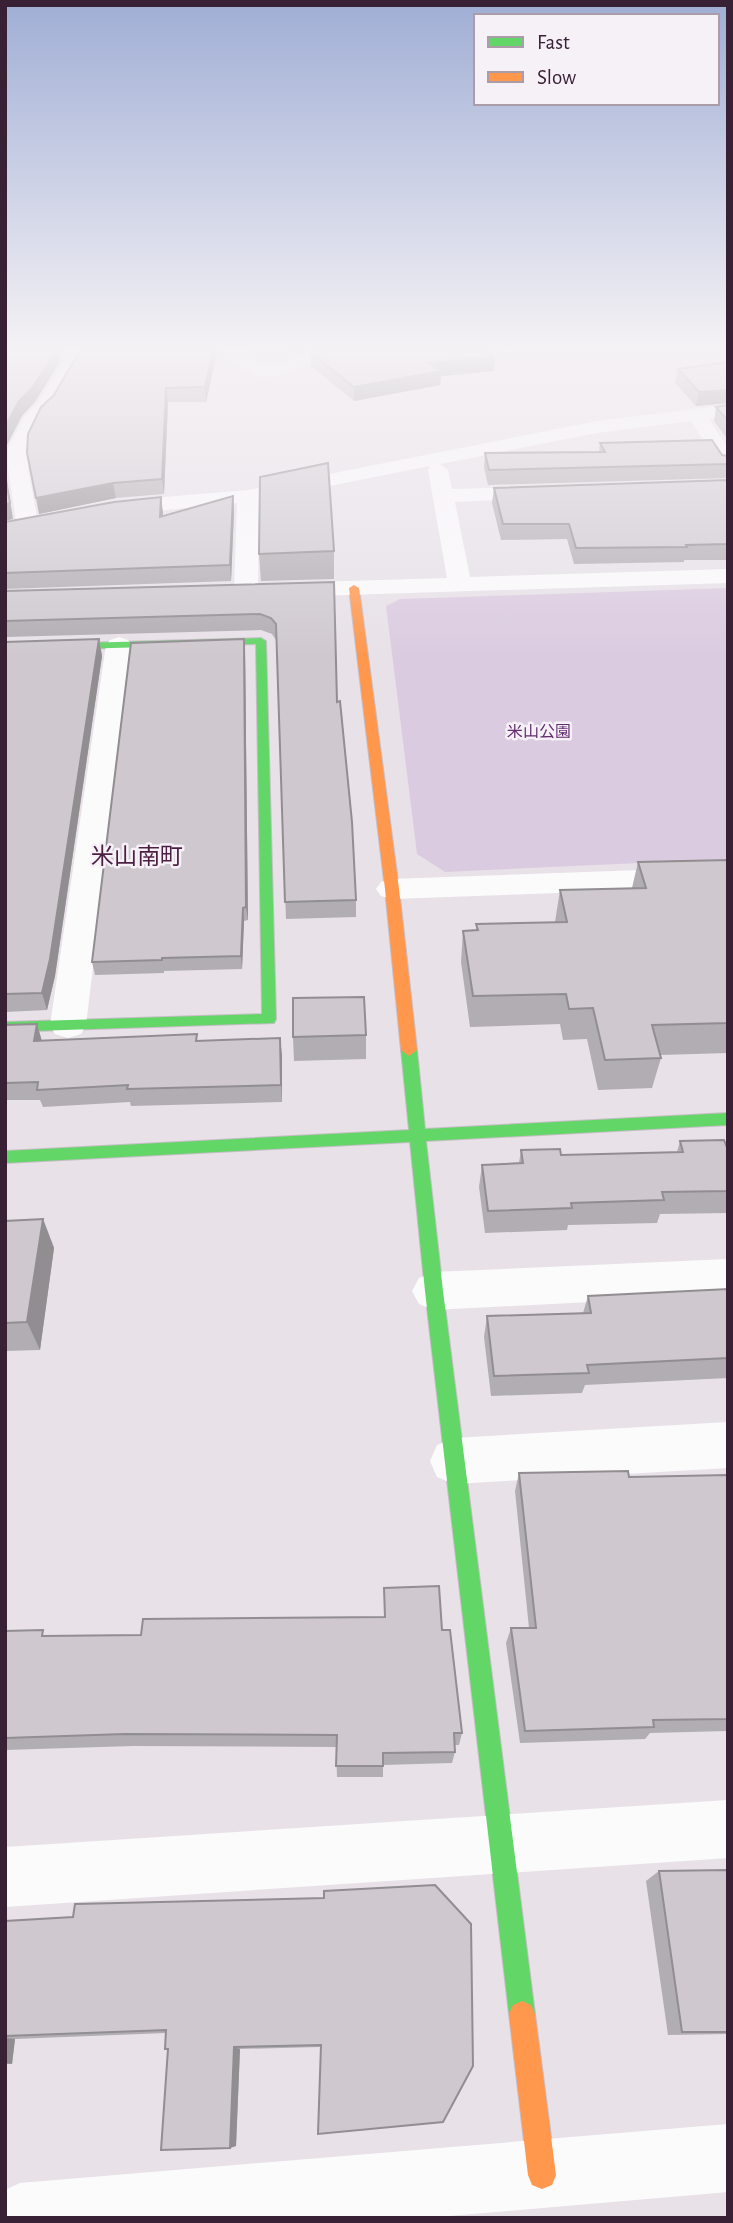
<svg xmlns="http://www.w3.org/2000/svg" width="733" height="2223" font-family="'Alegreya Sans','Noto Sans JP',sans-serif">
<rect width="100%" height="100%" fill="#e8e2e8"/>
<polygon fill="#dbcbe0" points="728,588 728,859 445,872 417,854 386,606 400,599"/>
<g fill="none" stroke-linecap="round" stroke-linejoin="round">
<defs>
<g id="fast">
<polygon points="261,638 266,641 276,1019 274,1023 5,1032 5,1022 262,1014 256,644 5,651 5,645"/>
<polygon points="409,1044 417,1050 425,1129 728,1113 728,1125 426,1141 443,1291 535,2014 531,2023 522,2027 513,2023 509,2014 425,1291 410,1142 5,1163 5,1151 409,1130 401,1050"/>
</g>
<g id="slow">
<polygon points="354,585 359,588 399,889 417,1050 409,1056 401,1050 385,889 349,588"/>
<polygon points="522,2001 531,2005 535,2014 556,2175 552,2185 542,2189 532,2185 528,2175 509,2014 513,2005"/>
</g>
</defs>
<use href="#fast" stroke="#c7bec6" stroke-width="2"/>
<use href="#slow" stroke="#c7bec6" stroke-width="2"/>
<g fill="#fcfbfc" fill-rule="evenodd">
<path d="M 226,347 L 247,347 L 244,351 L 265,366 L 286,361 L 316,347 L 345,347 L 342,351 C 322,356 276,382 258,376 C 247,373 235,361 226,354 L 223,350 Z"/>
<polygon points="78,348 87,353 54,408 42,420 28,448 28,468 37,517 116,501 248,490 597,421 728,405 728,417 709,419 728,448 728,470 721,468 691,421 597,433 440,464 448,470 452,489 546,486 554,487 557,492 554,497 546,498 455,502 470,577 728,569 728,583 282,597 273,595 270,590 273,585 282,583 447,578 428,470 430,466 259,500 258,591 255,596 246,598 237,596 234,591 237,503 116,515 5,537 5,523 16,521 8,468 8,448 24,417 37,404 72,349"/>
<polygon points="119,637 128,640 132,645 86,1025 81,1034 68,1038 55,1034 50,1025 106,645 110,640"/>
<polygon points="728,867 728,887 392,899 381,896 376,889 381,882 392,879"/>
<polygon points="728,1259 728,1295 434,1310 419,1304 412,1291 419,1278 434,1272"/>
<polygon points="728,1422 728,1468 454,1484 437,1477 430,1461 437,1445 454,1438"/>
<polygon points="728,1800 728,1858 5,1907 5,1847"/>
<polygon points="728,2124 728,2192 425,2218 5,2218 5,2190 20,2183"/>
</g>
<use href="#fast" fill="#63d668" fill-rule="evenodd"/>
<use href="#slow" fill="#ff974d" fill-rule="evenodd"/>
</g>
<g fill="#b2adb2">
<polygon points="80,347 220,347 218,348 206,402 168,402 164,494 116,498 39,514 54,395 82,348"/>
<polygon points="287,347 311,347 296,354"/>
<polygon points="310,352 494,371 441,376 440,385 354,401 311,366"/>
<polygon points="728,362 728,403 696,406 675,383 678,369"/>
<polygon points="728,406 728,440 714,421 716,407"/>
<polygon points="600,443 728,456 728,478 488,485 484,467 485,453 599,452"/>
<polygon points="728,480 728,560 684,560 684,562 574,564 567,539 501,540 492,503 494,488"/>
<polygon points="233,496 234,512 231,581 5,589 5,522 161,497 163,516"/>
<polygon points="334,551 334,579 261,581 259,554"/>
<polygon points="334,582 337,702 356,900 356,917 286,919 276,640 272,634 261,630 5,637 5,591"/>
<polygon points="99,639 102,656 55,976 47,1010 5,1012 5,642"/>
<polygon points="244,639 245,652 248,920 244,921 242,969 164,971 164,973 95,975 92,962"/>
<polygon points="728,860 728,1053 660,1055 661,1058 652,1088 598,1090 587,1039 563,1040 560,1024 470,1027 461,962 463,931 476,930 476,924 555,922 560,890 632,888 638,862"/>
<polygon points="37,1024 42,1041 198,1041 282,1055 282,1102 131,1106 130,1102 43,1107 40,1100 5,1100 5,1025"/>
<polygon points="366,1035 366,1059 294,1061 293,1037"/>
<polygon points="680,1141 728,1150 728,1213 660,1214 657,1223 568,1225 567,1230 485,1233 479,1187 482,1165 519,1163 521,1150 561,1155 677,1152"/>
<polygon points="43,1219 54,1248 40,1350 5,1351 5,1221"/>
<polygon points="728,1289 728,1378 585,1385 582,1393 491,1396 484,1337 487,1316 583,1313 588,1296"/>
<polygon points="519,1473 629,1477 728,1475 728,1731 650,1733 645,1739 520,1743 506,1643 511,1628 529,1628 515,1491"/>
<polygon points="384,1588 442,1630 462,1733 459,1745 454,1745 455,1752 452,1763 383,1765 383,1777 337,1777 336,1747 133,1746 5,1750 5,1631 47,1636 141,1635 384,1617"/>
<polygon points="728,1870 728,2034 668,2035 646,1881 659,1871"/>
<polygon points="324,1898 320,2047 240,2049 236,2146 230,2148 168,2050 165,2049 166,2033 15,2039 12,2064 5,2064 5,1921 73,1917"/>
</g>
<g fill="#918d91">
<polygon points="59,347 61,360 35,402 22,416 6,447 5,468 13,519 5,521 5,427 19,401"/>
<polygon points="214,347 220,347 218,348 206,402 205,387"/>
<polygon points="295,347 311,347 296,354"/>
<polygon points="495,357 494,371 441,376 440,385 354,401 354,387 429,363"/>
<polygon points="166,388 168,402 164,494 162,479"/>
<polygon points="728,390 728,403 696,406 699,392"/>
<polygon points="113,483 116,498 39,514 36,498"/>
<polygon points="233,496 234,512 231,581 230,565"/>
<polygon points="161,497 163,513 162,533 160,517"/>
<polygon points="99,639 102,656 55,976 47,1010 42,993"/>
<polygon points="244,639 245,652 248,920 246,907"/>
<polygon points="243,908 244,921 242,969 241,956"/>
<polygon points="37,1024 42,1042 34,1041"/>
<polygon points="280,1038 282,1055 282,1102 281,1085"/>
<polygon points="43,1219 54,1248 40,1350 27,1322"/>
<polygon points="5,2038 15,2039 12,2064 5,2063"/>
<polygon points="234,2047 240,2049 236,2146 230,2148"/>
</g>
<g fill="#cfc9cf" stroke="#918d91" stroke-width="2">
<polygon points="5,347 59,347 32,388 19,401 5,427"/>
<polygon points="82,347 214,347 205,387 166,388 162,479 113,483 36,498 27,453 28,434 41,407 54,395"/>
<polygon points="324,347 470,347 495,357 429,363 441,371 354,387 310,352"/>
<polygon points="728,362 728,390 699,392 678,369"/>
<polygon points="728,405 728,421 716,407"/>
<polygon points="712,440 722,455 728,456 728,464 489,470 485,453 605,452 600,443"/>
<polygon points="328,463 334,551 259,554 260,477"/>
<polygon points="5,475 10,503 5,504"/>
<polygon points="728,480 728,544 686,545 687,547 576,548 569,524 503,524 494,488"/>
<polygon points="233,496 230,565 5,573 5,522 114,502 161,497 160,517"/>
<polygon points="334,582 337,702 340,701 352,822 356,900 285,902 276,624 271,618 260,614 5,621 5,591"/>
<polygon points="99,639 50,959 42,993 5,994 5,642"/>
<polygon points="244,639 246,907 243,908 241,956 162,958 162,960 92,962 131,643"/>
<polygon points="728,860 728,1023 652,1025 661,1058 605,1060 593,1008 569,1009 566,994 473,996 463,931 478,930 476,924 567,922 560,890 646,888 638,862"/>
<polygon points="364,997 366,1035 293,1037 293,998"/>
<polygon points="37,1024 34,1041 197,1034 196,1041 280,1038 281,1085 127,1089 128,1085 37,1090 38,1082 5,1083 5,1025"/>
<polygon points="724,1140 728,1150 728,1191 662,1192 664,1200 571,1203 572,1208 488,1211 482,1165 523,1163 521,1150 560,1149 561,1155 683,1152 680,1141"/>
<polygon points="43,1219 27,1322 5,1323 5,1221"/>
<polygon points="728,1289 728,1358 587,1365 589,1373 494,1376 487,1316 591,1313 588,1296"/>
<polygon points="628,1471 629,1477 728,1475 728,1719 653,1720 654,1727 525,1731 511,1628 536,1628 519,1473"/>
<polygon points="439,1586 442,1630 450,1630 462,1733 454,1733 455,1752 383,1753 383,1766 336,1766 337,1735 125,1734 5,1738 5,1631 43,1630 42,1636 141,1635 143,1619 385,1617 384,1588"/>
<polygon points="728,1870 728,2032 682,2032 659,1871"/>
<polygon points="435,1885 471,1924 473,2066 443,2122 318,2134 321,2045 234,2047 230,2148 161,2150 168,2049 165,2049 166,2030 5,2036 5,1921 73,1917 75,1904 324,1898 324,1891"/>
</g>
<linearGradient id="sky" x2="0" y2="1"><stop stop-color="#a0aed5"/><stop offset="0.53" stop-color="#f5f2f5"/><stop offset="1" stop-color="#f5f2f5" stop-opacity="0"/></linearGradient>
<rect width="733" height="658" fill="url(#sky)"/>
<g text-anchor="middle" stroke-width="5" stroke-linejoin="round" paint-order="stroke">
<g font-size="16" fill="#622e6e" stroke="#f6f0f7">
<text x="539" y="737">米山公園</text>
</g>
<g font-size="23" fill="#4a1f42" stroke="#f6f0f7">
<text x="137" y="864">米山南町</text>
</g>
</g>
<rect width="733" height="2223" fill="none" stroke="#392135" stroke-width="14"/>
<rect x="474" y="14" width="245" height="91" fill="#f6f0f7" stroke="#aa9da9" stroke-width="2"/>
<rect x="488" y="37" width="35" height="10" fill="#63d668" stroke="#aa9da9" stroke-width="2"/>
<text x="537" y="49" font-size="21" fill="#392135">Fast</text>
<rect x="488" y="72" width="35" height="10" fill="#ff974d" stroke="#aa9da9" stroke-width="2"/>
<text x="537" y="84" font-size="21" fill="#392135">Slow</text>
</svg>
